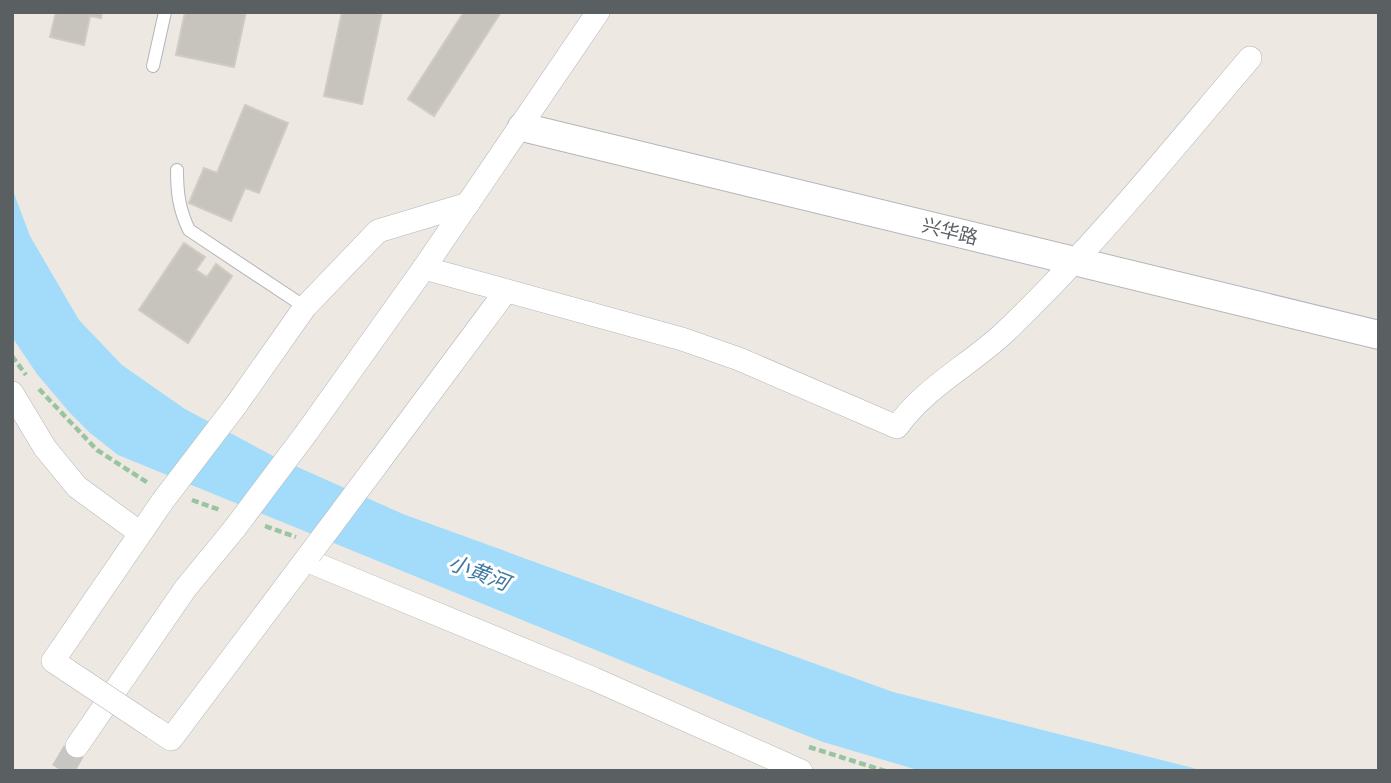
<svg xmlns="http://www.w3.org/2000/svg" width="1391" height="783" font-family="'Roboto Condensed','Noto Sans SC',sans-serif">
<rect width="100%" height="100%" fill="#ede9e2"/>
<polygon fill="#a3dcfb" points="12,188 30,236 79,320 122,365 185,409 275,457 403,514 893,692 1205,771 921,771 823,742 782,726 118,455 90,433 70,413 37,374 12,337"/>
<g fill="#c7c4be" stroke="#d1cbc1" stroke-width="2">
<polygon points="56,12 102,12 101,18 90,16 84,45 50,37"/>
<polygon points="185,12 246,12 234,67 176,55"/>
<polygon points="342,12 382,12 362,104 324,96"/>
<polygon points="464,12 501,12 434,116 408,99"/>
<polygon points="245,105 288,123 259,193 245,188 231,221 189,203 204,168 217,173"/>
<polygon points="184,243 205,257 196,270 207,277 216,264 232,276 188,343 139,310"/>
</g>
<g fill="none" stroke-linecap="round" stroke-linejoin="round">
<polyline stroke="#c8c6c2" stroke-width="23" stroke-dasharray="23 11" stroke-linecap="butt" points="62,771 77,746"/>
<defs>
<g id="service">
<polyline points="153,66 165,12"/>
<path d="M 177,170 C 177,193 179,209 189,230 L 305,307"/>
</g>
<g id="minor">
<path d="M 424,268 L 682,339 L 739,359 L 897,427 C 925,387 970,365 1005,332 C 1093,248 1170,152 1250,58"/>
<polyline points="12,393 45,448 77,487 140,533"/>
<polyline points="236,405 305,307 378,231 468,204"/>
<polyline points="307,432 424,268 598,12"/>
<polyline points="378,463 506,291"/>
<polyline points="306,560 594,679 801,771"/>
<polyline points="68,671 53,661 162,502"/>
<polyline points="154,728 171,739 310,554"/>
<polyline points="77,746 185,589 235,528"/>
</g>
<polyline id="tertiary" points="522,127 1379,335"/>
</defs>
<use href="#service" stroke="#b3b5b9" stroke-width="14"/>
<use href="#minor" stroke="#b3b5b9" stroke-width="24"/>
<use href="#tertiary" stroke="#b3b5b9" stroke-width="30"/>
<g stroke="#99c4a2" stroke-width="4.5" stroke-dasharray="7 3.5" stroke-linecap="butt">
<polyline points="12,356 26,375"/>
<polyline points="39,389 97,450 148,483"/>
<polyline points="192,500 220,510"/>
<polyline points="265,526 296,537"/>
<polyline points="809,747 885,771"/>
</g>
<use href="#service" stroke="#fff" stroke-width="12"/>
<use href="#minor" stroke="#fff" stroke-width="23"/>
<use href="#tertiary" stroke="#fff" stroke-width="28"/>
<defs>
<g id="minor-bridge">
<polyline points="162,502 236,405"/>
<polyline points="235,528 307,432"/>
<polyline points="310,554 378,463"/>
<polyline points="68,671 154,728"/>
</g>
</defs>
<use href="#minor-bridge" stroke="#b3b5b9" stroke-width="24" stroke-linecap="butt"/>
<use href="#minor-bridge" stroke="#fff" stroke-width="23"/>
</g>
<g text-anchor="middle" stroke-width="6" stroke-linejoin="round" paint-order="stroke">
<g font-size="19" fill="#5a5f62" stroke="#fff">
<text transform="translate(950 231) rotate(14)" y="7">兴华路</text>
</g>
<g font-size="21" font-style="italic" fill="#3f79a3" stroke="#fff">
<text transform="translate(479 573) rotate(21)" y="7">小黄河</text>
</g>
</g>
<rect width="1391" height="783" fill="none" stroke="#5a5f62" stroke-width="28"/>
</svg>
